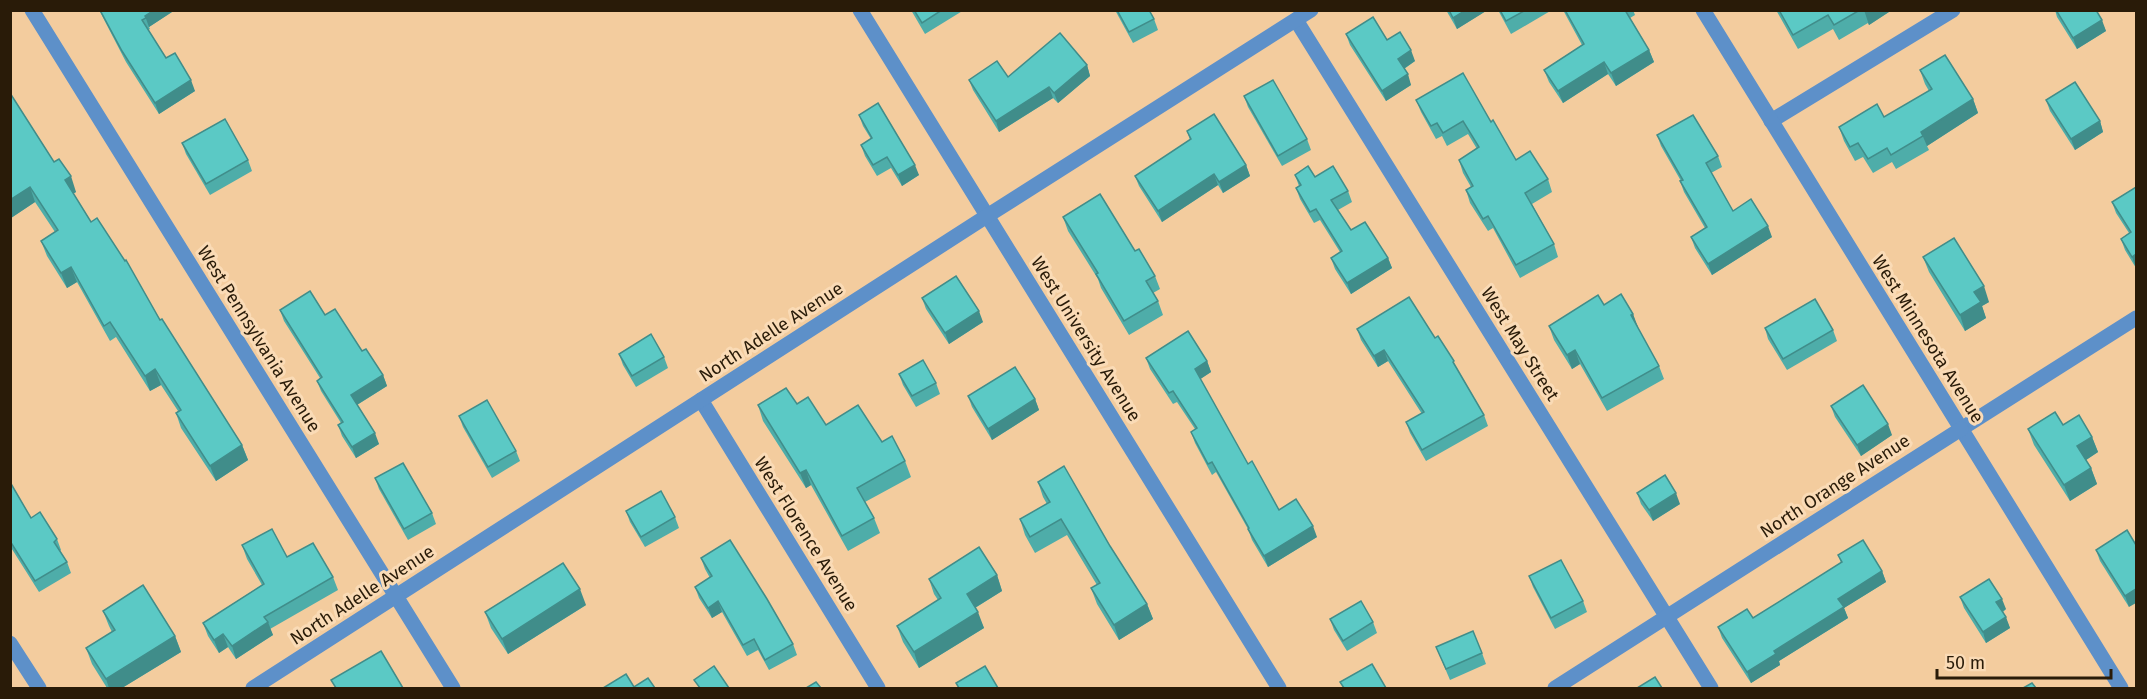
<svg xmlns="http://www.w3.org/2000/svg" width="2147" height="699" font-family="'Fira Sans',sans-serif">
<rect width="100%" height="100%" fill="#f3cc9e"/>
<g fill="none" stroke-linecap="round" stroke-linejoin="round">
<g stroke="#5d90c9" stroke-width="15">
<polyline points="860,10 1279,688"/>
<polyline points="1296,20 1711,688"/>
<polyline points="1771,121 1953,10"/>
<polyline points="701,400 878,688"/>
<polyline points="1961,429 2136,318"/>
<polyline points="10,643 39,688"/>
<polyline points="253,688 987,216 1311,10"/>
</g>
<g stroke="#5d90c9" stroke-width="15">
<polyline points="32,10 453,688"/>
<polyline points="1703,10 2121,688"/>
<polyline points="1555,688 1961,429"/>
</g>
</g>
<g fill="#4eada9">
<polygon points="99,10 175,10 149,27 150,29 148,30 166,58 195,91 159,114 126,62"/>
<polygon points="911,10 964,10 925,34"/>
<polygon points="1115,10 1149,10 1154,19 1158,30 1133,43"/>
<polygon points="1446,10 1486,10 1486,11 1457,29"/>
<polygon points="1498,10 1552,10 1511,34"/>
<polygon points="1563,10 1633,10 1635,15 1630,18 1649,50 1654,62 1616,86 1608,74 1563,103 1549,82 1544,70 1582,45"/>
<polygon points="1776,10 1892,10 1869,25 1868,23 1839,40 1833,29 1798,49"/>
<polygon points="2055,10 2096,10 2106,31 2077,49 2057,17"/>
<polygon points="1346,34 1387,40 1415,61 1404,69 1411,85 1386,101 1350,45"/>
<polygon points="1087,65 1090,76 1058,103 1053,98 999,132 973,90 969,80 1008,77"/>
<polygon points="1920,70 1973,99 1978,113 1927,146 1929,150 1896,169 1892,162 1873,173 1863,157 1855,161 1844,141 1839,127 1884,117 1929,91 1925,84"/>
<polygon points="10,93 54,162 76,192 73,194 91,222 160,320 242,445 248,460 216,481 181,428 176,413 178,411 161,385 150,391 116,337 110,341 77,282 67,288 47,256 41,241 55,232 35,202 11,218 10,217"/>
<polygon points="1244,96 1307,139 1311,150 1282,166 1248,107"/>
<polygon points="1416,100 1491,122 1516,160 1548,179 1552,192 1532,204 1554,244 1558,257 1520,278 1493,228 1488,231 1470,203 1466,190 1471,187 1463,173 1459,160 1477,149 1468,134 1447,146 1442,136 1436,139 1421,112"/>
<polygon points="2046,100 2100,121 2103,132 2075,150 2050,111"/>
<polygon points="859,115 919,175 902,186 891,168 877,176 865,156 861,145 871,139 863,126"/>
<polygon points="1187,131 1246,165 1250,176 1223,193 1218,185 1162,222 1139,186 1135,176 1190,140"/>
<polygon points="1657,135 1718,156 1722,167 1711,173 1733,211 1772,237 1712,275 1695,248 1691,237 1705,228 1684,192 1680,181 1681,181 1661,146"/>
<polygon points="182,143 248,160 252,171 210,195 186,154"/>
<polygon points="1295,175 1315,177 1348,191 1352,202 1338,210 1351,230 1388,258 1392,268 1351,294 1335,269 1331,258 1340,252 1320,220 1314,223 1300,199 1296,188 1299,186"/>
<polygon points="2136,187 2136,268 2125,250 2121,239 2129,233 2116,213 2112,202"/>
<polygon points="1063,217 1135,251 1155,276 1160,289 1153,293 1158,301 1163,315 1129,335 1101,288 1098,279 1068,231"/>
<polygon points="1923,257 1989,302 1982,306 1986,318 1965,331 1929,272"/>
<polygon points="922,298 983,322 949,344 926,309"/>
<polygon points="280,310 325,315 362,351 383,375 387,386 357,405 379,444 356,458 342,436 338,425 341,423 321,391 317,381 320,378 284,321"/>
<polygon points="1633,314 1637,327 1659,366 1664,379 1607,411 1580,364 1572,369 1554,340 1549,326"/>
<polygon points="1765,328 1833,330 1837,341 1787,370 1768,339"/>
<polygon points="1357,329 1435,338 1457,370 1484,415 1488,426 1426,461 1410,433 1406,422 1422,414 1388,361 1378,367 1361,340"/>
<polygon points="619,354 664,357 668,368 636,387 623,365"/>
<polygon points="1146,358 1207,361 1211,372 1200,379 1248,464 1279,510 1317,537 1268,567 1252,540 1248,529 1216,472 1212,475 1195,443 1191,432 1195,429 1177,402 1173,404 1150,369"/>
<polygon points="899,374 936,383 940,394 916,407 903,385"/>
<polygon points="968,396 1035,399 1039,410 992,440 972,407"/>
<polygon points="797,404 826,425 882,442 905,461 911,477 865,502 874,518 880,533 848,551 811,485 806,488 763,421 758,405"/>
<polygon points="1831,406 1892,435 1861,456 1835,417"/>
<polygon points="459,416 516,451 520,461 492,478 463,427"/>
<polygon points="2063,425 2092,437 2098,452 2086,460 2091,468 2097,484 2070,501 2034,445 2028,429"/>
<polygon points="375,478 432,513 436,524 408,540 379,489"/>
<polygon points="10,482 31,518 57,539 61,550 60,551 67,562 71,573 39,592 10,546"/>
<polygon points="1038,482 1110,546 1147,604 1153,619 1119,640 1097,604 1091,588 1097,585 1067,535 1035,553 1025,535 1020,519 1047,504 1043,497"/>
<polygon points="1637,493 1680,504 1653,521 1641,504"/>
<polygon points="626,511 675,517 679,528 645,547 630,522"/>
<polygon points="2127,530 2129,607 2100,561 2096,550"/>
<polygon points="242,545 287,557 333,577 338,590 270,629 273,635 236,659 228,647 219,653 208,636 203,623 262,585 247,559"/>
<polygon points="1838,555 1882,571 1886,582 1844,608 1848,618 1779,661 1780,665 1751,683 1722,638 1718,627 1753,618 1841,563"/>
<polygon points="701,558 793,644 797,655 769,670 758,650 747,656 722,612 712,618 699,598 695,587 710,578 705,569"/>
<polygon points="997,575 1002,591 975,608 984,628 919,668 903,642 897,626 938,600 934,594 929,579"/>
<polygon points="1529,576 1583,601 1587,612 1555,629 1533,587"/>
<polygon points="1960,597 2006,609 2003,612 2010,628 1986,643 1964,608"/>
<polygon points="586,605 508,654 491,628 485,612"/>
<polygon points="103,611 175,636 181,652 122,688 107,688 92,664 86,648 112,632 109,626"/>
<polygon points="1330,619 1373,622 1377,633 1347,651 1334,630"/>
<polygon points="1436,647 1482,653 1486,664 1450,680"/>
</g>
<g fill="#408d8a">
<polygon points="154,10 175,10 149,27 145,16"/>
<polygon points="1466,10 1486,10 1486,11 1457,29 1453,18"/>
<polygon points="1864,10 1892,10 1869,25"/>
<polygon points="2102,20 2106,31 2077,49 2073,38"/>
<polygon points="1411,50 1415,61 1402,70 1398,59"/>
<polygon points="1649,50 1654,62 1616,86 1611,73"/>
<polygon points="1604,62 1608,74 1563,103 1558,91"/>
<polygon points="1087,65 1090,76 1058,103 1054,93"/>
<polygon points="1408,74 1411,85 1386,101 1382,91"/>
<polygon points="191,80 195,91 159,114 155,103"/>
<polygon points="1049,87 1053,98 999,132 996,121"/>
<polygon points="1973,99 1978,113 1927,146 1921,132"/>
<polygon points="2100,121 2103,132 2075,150 2071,139"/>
<polygon points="915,165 919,175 902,186 898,175"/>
<polygon points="1246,165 1250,176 1223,193 1219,182"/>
<polygon points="1214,174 1218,185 1162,222 1158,211"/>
<polygon points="71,176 76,192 70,195 65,180"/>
<polygon points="30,187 35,202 11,218 10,200"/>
<polygon points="1768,226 1772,237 1712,275 1708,264"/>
<polygon points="2136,254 2136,268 2132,257"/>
<polygon points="1388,258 1392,268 1351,294 1347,283"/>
<polygon points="71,267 77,282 67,288 61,273"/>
<polygon points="1984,286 1989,302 1982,306 1986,318 1965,331 1960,315 1974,292"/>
<polygon points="979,311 983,322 949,344 945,333"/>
<polygon points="1633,314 1638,327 1635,329 1631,315"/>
<polygon points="1384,350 1388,361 1378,367 1374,356"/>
<polygon points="1575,350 1580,364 1572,369 1567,355"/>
<polygon points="1207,361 1211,372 1199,380 1195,369"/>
<polygon points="155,369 161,385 150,391 145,376"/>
<polygon points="383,375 387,386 355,406 351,395"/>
<polygon points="1035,399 1039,410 992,440 988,429"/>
<polygon points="1888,424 1892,435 1861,456 1857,445"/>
<polygon points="375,433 379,444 356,458 352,447"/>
<polygon points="2092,437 2098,452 2083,462 2077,446"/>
<polygon points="242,445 248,460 216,481 210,466"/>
<polygon points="2091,468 2097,484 2070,501 2064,485"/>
<polygon points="806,470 811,485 806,488 800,473"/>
<polygon points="1676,493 1680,504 1653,521 1649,510"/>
<polygon points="1313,526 1317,537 1268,567 1264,556"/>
<polygon points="1882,571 1886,582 1844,608 1848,618 1779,661 1780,665 1751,683 1747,672 1838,599"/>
<polygon points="997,575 1002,591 973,609 967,594"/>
<polygon points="580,589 586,605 508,654 502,639"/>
<polygon points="2136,589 2136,603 2129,607 2125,596"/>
<polygon points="2002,599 2006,609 2000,613 1996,602"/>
<polygon points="718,601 722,612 712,618 708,608"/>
<polygon points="1147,604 1153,619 1119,640 1114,625"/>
<polygon points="978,612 984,628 919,668 914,652"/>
<polygon points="2006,617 2010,628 1986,643 1983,632"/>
<polygon points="268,622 273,635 236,659 232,646"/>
<polygon points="223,634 228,647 219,653 214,640"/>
<polygon points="175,636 181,652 122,688 109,688 106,679"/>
</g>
<g fill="#5bc9c5" stroke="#408d8a" stroke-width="1.5">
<polygon points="100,10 154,10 145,16 146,18 142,20 166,58 175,53 191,80 155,103 122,51"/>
<polygon points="914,10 942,10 922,23"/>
<polygon points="1117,10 1149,10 1154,19 1129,32"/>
<polygon points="1449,10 1466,10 1453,18"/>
<polygon points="1500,10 1526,10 1506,21"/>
<polygon points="1565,10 1625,10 1649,50 1611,73 1604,62 1558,91 1544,70 1584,44"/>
<polygon points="1779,10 1860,10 1834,25 1828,15 1793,35"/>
<polygon points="2056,10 2096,10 2102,20 2073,38"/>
<polygon points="1373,17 1387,40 1400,32 1411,50 1398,59 1408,74 1382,91 1346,34"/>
<polygon points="1060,33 1087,65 1054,93 1049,87 996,121 969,80 997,61 1008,77"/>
<polygon points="1945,55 1973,99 1921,132 1923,136 1891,155 1887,148 1868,159 1858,143 1850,147 1839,127 1877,104 1884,117 1932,89 1920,70"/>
<polygon points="1463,73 1491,122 1493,120 1516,160 1530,151 1548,179 1525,193 1554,244 1516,265 1488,216 1483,219 1466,190 1473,186 1459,160 1479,147 1463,121 1443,133 1437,123 1431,126 1416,100"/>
<polygon points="1273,80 1307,139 1278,156 1244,96"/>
<polygon points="2075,82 2100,121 2071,139 2046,100"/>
<polygon points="10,93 54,162 59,159 71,176 65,180 91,222 97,218 125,261 126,260 160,320 162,319 242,445 210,466 176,413 181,410 155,369 145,376 110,322 104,326 71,267 61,273 41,241 58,230 30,187 10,200"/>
<polygon points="878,103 915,165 898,175 887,157 873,165 861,145 872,138 859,115"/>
<polygon points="1214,114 1246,165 1219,182 1214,174 1158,211 1135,176 1191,139 1187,131"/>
<polygon points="1693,115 1718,156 1706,163 1733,211 1751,199 1768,226 1708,264 1691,237 1707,227 1680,181 1683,180 1657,135"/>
<polygon points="225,119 248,160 206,184 182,143"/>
<polygon points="1308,166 1315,177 1333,166 1348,191 1331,200 1351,230 1365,222 1388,258 1347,283 1331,258 1342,251 1316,209 1310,212 1296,188 1301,185 1295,175"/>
<polygon points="2136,187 2136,254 2132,257 2121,239 2131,232 2112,202"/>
<polygon points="1100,194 1135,251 1139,249 1155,276 1146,281 1158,301 1124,321 1096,274 1098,273 1063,217"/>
<polygon points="1954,238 1984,286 1974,292 1981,302 1960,315 1923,257"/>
<polygon points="956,276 979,311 945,333 922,298"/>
<polygon points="310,291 325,315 335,309 362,351 366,349 383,375 351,395 375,433 352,447 338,425 343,422 317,381 322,377 280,310"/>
<polygon points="1621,294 1633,314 1631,315 1659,366 1602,398 1575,350 1567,355 1549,326 1598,295 1604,305"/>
<polygon points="1409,297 1435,338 1438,336 1454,361 1453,362 1484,415 1422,450 1406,422 1424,412 1384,350 1374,356 1357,329"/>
<polygon points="1815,299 1833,330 1783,359 1765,328"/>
<polygon points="1188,331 1207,361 1195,369 1248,464 1252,461 1279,510 1296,499 1313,526 1264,556 1248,529 1249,528 1212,462 1208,464 1191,432 1197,428 1173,391 1169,393 1146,358"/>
<polygon points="651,334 664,357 632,376 619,354"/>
<polygon points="923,360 936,383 912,396 899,374"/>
<polygon points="1015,367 1035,399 988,429 968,396"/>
<polygon points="1863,385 1888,424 1857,445 1831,406"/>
<polygon points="786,388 797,404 808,397 826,425 858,405 882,442 892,436 905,461 857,488 874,518 842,536 806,470 800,473 758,405"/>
<polygon points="487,400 516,451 488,467 459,416"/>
<polygon points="2055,412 2063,425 2079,415 2092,437 2077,446 2091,468 2064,485 2028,429"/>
<polygon points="403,463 432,513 404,529 375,478"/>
<polygon points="1064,466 1110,546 1147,604 1114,625 1091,588 1100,583 1061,519 1030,537 1020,519 1050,502 1038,482"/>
<polygon points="1665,475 1676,493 1649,510 1637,493"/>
<polygon points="10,482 31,518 40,512 57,539 54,542 67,562 35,581 10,541"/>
<polygon points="661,491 675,517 641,537 626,511"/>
<polygon points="272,529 287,557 313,543 333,577 264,617 268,622 232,646 223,634 214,640 203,623 264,584 242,545"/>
<polygon points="2127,530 2136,545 2136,589 2125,596 2096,550"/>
<polygon points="730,540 767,599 793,644 765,660 754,639 743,645 718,601 708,608 695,587 712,576 701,558"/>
<polygon points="1863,540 1882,571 1838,599 1844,607 1774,651 1776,654 1747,672 1718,627 1747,609 1753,618 1842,562 1838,555"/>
<polygon points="979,547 997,575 967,594 978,612 914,652 897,626 941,598 929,579"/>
<polygon points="1561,560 1583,601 1551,618 1529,576"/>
<polygon points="563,563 580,589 502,639 485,612"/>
<polygon points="1989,579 2002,599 1996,602 2006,617 1983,632 1960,597"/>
<polygon points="143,585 175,636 106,679 86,648 115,630 103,611"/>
<polygon points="1361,601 1373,622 1343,641 1330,619"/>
<polygon points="1473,631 1482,653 1446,669 1436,647"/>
<polygon points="381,651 403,688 336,688 331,680"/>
<polygon points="1372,664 1386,688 1344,688 1340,682"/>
<polygon points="714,666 729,688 700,688 694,680"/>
<polygon points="985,666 998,688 959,688 956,683"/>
<polygon points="626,674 634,687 648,678 655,688 603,688"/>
<polygon points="1655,677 1662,688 1637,688"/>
<polygon points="816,682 821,688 806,688"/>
<polygon points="2032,683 2036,688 2023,688"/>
</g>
<g text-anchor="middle" stroke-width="6" stroke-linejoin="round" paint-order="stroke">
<g font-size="18" fill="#291b08" stroke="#fadbb6">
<text transform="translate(771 332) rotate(-33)" y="6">North Adelle Avenue</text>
<text transform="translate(259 339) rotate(58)" y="6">West Pennsylvania Avenue</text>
<text transform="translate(1086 339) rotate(58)" y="6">West University Avenue</text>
<text transform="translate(1928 339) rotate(58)" y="6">West Minnesota Avenue</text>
<text transform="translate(1520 344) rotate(58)" y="6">West May Street</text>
<text transform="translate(1835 486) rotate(-33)" y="6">North Orange Avenue</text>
<text transform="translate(806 534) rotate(58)" y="6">West Florence Avenue</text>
<text transform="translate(362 595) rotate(-33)" y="6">North Adelle Avenue</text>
</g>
</g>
<rect width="2147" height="699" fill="none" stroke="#291b08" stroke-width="24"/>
<path d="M1937 669v9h174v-9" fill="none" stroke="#291b08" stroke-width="3"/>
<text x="1946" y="669" font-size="18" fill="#291b08" stroke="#fadbb6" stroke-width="4.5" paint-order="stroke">50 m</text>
</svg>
